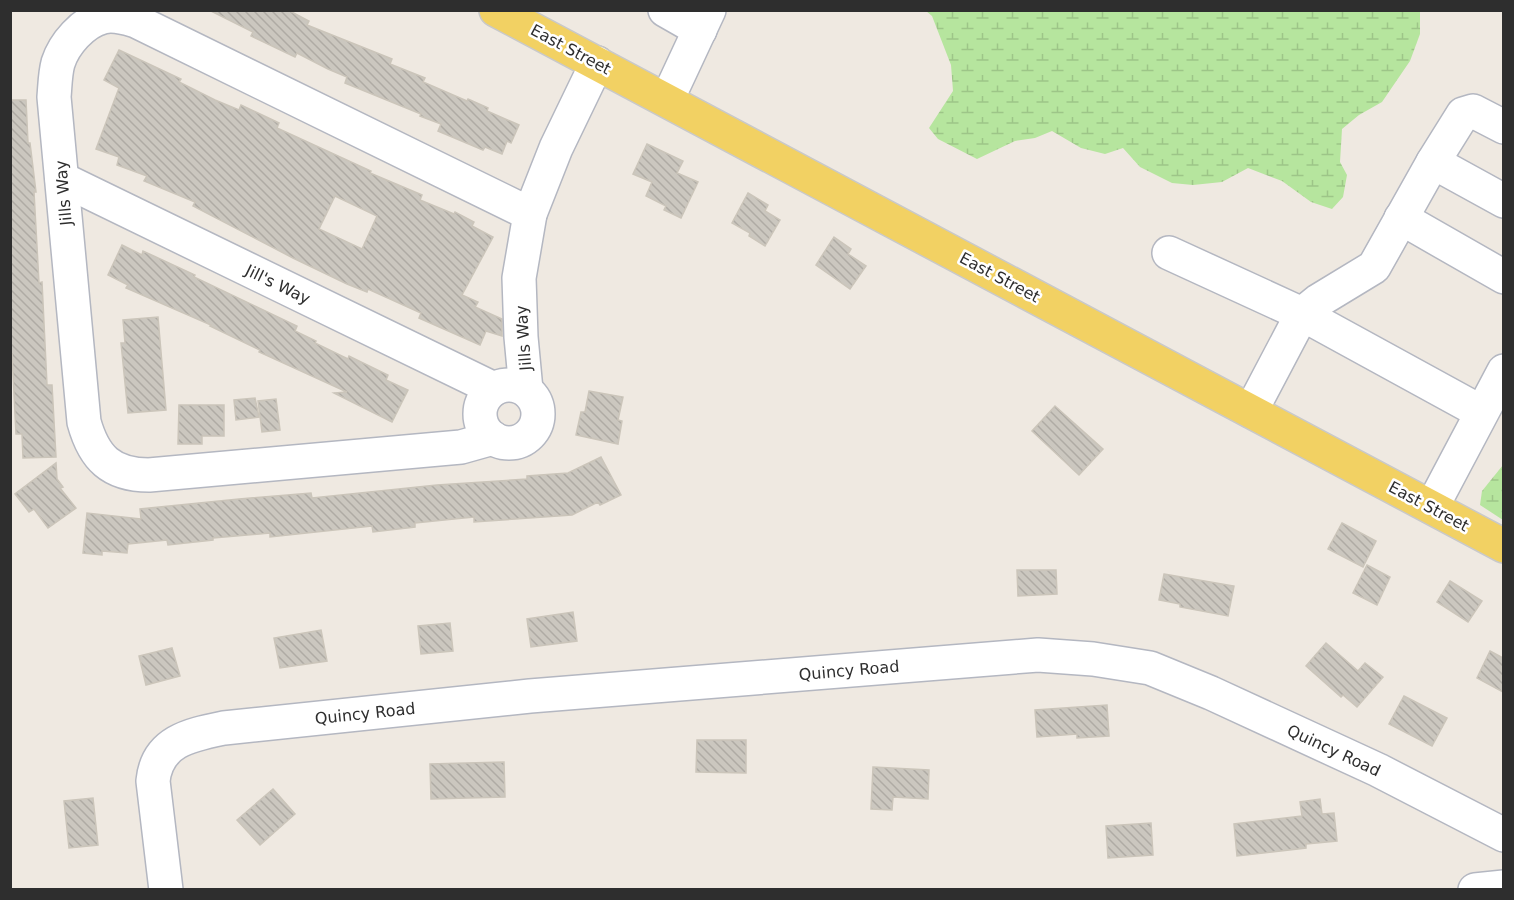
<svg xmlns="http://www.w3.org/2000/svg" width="1514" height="900" font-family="'DejaVu Sans',sans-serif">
<defs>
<pattern id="wetland-marsh" width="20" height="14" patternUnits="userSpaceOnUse" patternTransform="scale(1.5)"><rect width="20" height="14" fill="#b6e59e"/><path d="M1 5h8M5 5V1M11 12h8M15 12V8" fill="none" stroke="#9dc588"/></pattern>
<pattern id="building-back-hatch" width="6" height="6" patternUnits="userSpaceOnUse" patternTransform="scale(1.5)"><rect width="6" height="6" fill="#cbc7bf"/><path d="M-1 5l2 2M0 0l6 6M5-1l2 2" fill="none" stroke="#afaba4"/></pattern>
</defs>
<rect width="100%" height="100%" fill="#efe9e1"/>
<g fill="url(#wetland-marsh)">
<polygon points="1420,10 1420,34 1410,61 1382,102 1359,115 1342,129 1340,162 1347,175 1343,197 1332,209 1311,202 1282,181 1248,168 1222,182 1193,185 1172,183 1140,167 1123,148 1105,154 1081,148 1052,131 1035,138 1015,141 977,159 938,139 929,128 953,91 951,65 932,16 926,11"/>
<polygon points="1503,465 1503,520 1480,505 1482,491"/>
</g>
<g fill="url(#building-back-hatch)" stroke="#cbc5ba" stroke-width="1.5" fill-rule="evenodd">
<polygon points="209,10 288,10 309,21 307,25 392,59 390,64 425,78 423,82 467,101 468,99 488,108 487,111 519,125 511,143 507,141 502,154 485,147 483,150 438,131 441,124 420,116 421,114 345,83 347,77 328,69 297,53 295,57 251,36 253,32"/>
<path d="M 119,50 L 181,79 L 179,82 L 215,100 L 239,110 L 241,105 L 279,123 L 277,128 L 371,171 L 370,173 L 422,195 L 420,200 L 454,214 L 455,212 L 474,222 L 472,226 L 493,237 L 462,295 L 478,302 L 475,307 L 502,319 L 502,336 L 486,331 L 480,345 L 419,318 L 421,313 L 368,289 L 367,292 L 347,284 L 293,258 L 193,206 L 195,202 L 144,181 L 147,176 L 117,165 L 119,157 L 96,149 L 119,88 L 104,80 ZM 335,196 L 377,216 L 362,249 L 319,229 Z"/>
<polygon points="10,100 26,100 28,143 30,143 36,192 34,192 39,283 42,282 47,385 52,385 56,457 23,458 22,434 16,434 12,354 10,354"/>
<polygon points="647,144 683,161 677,173 698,182 681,218 664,210 666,206 646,196 652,182 633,174"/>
<polygon points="748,193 768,205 765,211 780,220 765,246 749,236 750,233 732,223"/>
<polygon points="834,237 851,249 848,254 866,266 850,289 816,265"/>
<polygon points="122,245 142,255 143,251 195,275 194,277 297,326 295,331 316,341 315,343 348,359 349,356 388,375 386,380 408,390 392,422 334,393 347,392 259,352 260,350 210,326 211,325 126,288 128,285 108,275"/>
<polygon points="158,317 166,410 128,413 121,343 125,343 123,320"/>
<polygon points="589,391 623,397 618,420 622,421 618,444 576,435 581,412 585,412"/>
<polygon points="255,398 259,417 236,420 234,400"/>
<polygon points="276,399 280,430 262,432 258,401"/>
<polygon points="179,405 224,405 224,436 202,436 202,444 178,444"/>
<polygon points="1055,406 1103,449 1079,475 1032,431"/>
<polygon points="601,457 621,495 600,505 598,502 572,515 474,522 474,517 454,519 415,523 415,527 373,532 372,526 270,537 270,533 213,538 213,540 168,545 167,540 128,544 127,553 102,551 102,555 83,553 87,513 141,519 140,509 239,499 311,493 312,498 437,485 527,479 527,476 568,473"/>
<polygon points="56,463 57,479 63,487 60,488 76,508 48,528 34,509 29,512 15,494"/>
<polygon points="1342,523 1376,541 1363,567 1328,549"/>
<polygon points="1367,565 1390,577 1377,605 1353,593"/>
<polygon points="1017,570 1056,570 1057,594 1018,596"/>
<polygon points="1164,574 1234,586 1228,616 1180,607 1180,604 1159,600"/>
<polygon points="1450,581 1482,601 1468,622 1437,602"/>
<polygon points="573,612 577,641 531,647 527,619"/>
<polygon points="450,623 453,651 421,654 418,626"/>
<polygon points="321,630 327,661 280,668 274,638"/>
<polygon points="1326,643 1358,671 1365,663 1383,677 1357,707 1343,695 1341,697 1306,666"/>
<polygon points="172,648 180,676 146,685 139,656"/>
<polygon points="1490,651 1503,658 1503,692 1477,678"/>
<polygon points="1404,696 1447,718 1432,746 1389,724"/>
<polygon points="1107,705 1109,736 1077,738 1077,734 1037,737 1035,710"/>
<polygon points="697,740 746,740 746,773 696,772"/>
<polygon points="504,762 505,797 431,799 430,764"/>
<polygon points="873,767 929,770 928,799 893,797 892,810 871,809"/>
<polygon points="273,789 295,814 260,845 237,820"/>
<polygon points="93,798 98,845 69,848 64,801"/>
<polygon points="1320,799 1322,814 1334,813 1337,841 1306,844 1306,848 1237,856 1234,824 1302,816 1300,802"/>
<polygon points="1151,823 1153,855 1108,858 1106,826"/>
</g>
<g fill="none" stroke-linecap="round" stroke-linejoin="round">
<defs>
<g id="minor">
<polyline points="665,10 700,30"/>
<polyline points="667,100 709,10"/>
<polyline points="1433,162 1463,114 1473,111 1504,127"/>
<polyline points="62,179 494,389"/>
<polyline points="1401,218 1504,277"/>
<polyline points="1169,253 1302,314 1481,412"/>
<circle cx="509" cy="414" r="29"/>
<polyline points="526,390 521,337 519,278 530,214 556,148 597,63"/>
<polyline points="1251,411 1302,314 1318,301 1374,267 1433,162 1504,201"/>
<path d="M 493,438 L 461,447 L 149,475 C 111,475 94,458 84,422 L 54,97 C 55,86 55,74 58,63 C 64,44 83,22 103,17 C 114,14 126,18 136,21 L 530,214"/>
<polyline points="1432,507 1504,371"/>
<path d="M 166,890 L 153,781 C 157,741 190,735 224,728 L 530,696 L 1038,655 L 1093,659 L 1150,668 L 1211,693 L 1378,770 L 1504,835"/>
<polyline points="1475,890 1504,887"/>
</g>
<polyline id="major" points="496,10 1504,546"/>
</defs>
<use href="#minor" stroke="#b4b7c1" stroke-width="36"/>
<use href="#major" stroke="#c9c9c9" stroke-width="36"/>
<use href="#minor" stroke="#fff" stroke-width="33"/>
<use href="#major" stroke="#f2d163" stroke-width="33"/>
</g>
<g text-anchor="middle" stroke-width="5" stroke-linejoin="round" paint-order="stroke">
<g font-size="16" fill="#2e2e2e" stroke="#fff">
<text transform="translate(571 49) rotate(28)" y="6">East Street</text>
<text transform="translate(63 193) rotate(-95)" y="6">Jills Way</text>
<text transform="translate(1000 277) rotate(28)" y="6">East Street</text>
<text transform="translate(278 284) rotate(26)" y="6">Jill's Way</text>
<text transform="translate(523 338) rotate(-94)" y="6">Jills Way</text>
<text transform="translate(1429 506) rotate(28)" y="6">East Street</text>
<text transform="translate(849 670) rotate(-5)" y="6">Quincy Road</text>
<text transform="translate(365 713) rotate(-6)" y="6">Quincy Road</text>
<text transform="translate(1334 750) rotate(25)" y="6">Quincy Road</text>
</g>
</g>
<rect width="1514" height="900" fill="none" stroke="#2e2e2e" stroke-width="24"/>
</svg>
